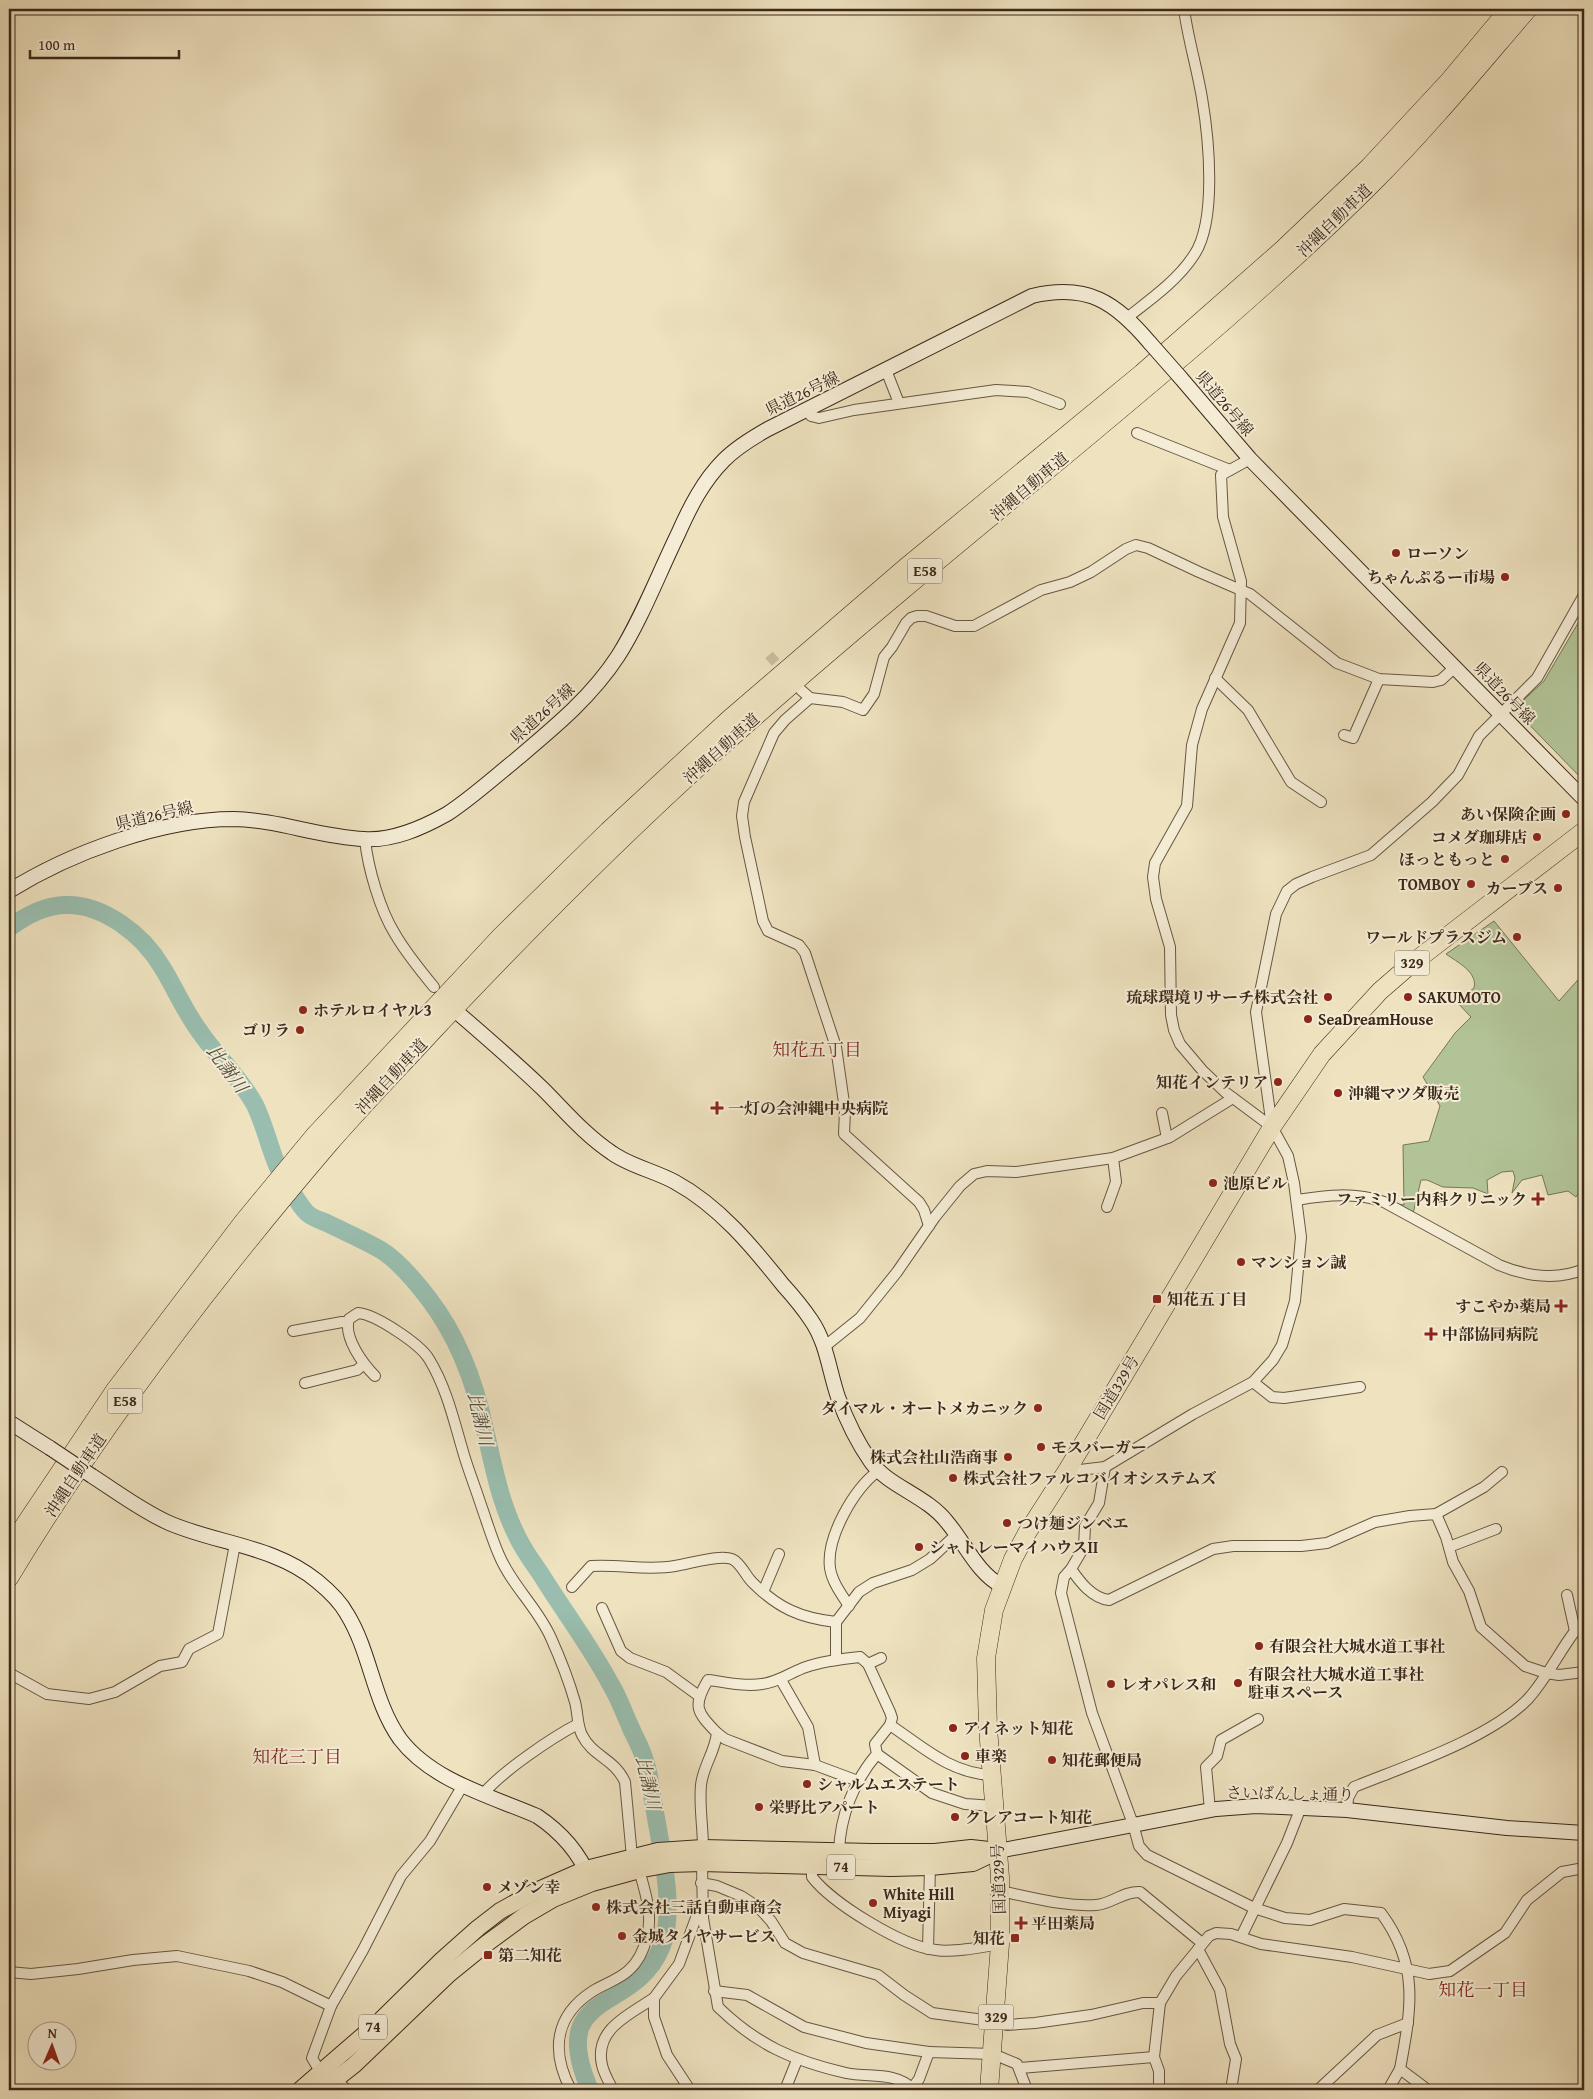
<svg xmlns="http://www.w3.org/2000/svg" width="1593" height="2099" font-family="'Gentium Book Plus','Noto Serif JP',serif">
<rect width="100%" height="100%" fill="#eee2bf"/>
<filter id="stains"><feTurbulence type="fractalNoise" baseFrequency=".004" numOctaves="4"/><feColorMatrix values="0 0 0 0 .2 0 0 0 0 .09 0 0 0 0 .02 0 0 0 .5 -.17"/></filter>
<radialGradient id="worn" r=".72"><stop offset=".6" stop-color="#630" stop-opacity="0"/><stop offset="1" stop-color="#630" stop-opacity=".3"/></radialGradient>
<g fill="#b2c497" stroke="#777658">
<polygon points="1584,613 1584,781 1514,709 1544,681"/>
<path d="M 1494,921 L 1559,1001 L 1584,973 L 1584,1185 L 1576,1197 L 1568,1191 L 1548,1195 L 1542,1175 L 1522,1180 L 1512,1193 L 1515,1178 L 1513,1171 L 1502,1172 L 1487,1180 L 1488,1194 L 1473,1188 L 1443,1187 L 1427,1180 L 1421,1180 L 1412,1218 L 1384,1202 L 1404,1205 L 1403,1145 L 1429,1141 L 1440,1106 L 1423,1077 L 1455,1033 L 1471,1017 L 1453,998 L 1463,996 L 1474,988 C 1478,972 1457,962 1446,954 Z"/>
</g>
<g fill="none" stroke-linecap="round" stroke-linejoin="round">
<path stroke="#99beaf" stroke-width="18" d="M 9,928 C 25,916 43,906 64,905 C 103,903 143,935 162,967 C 175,988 185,1012 200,1032 C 217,1057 240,1077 255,1105 C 268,1132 272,1163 289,1188 C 295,1196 300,1206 307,1213 C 312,1218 320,1220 327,1223 C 345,1232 364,1240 381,1250 C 399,1261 416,1282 429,1299 C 458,1337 475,1382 485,1430 C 494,1468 500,1503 518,1538 C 524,1551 534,1564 542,1576 C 565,1613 591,1647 611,1685 C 619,1698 624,1713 630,1726 C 635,1738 642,1749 645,1761 C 650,1775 651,1791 654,1806 C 660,1844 677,1912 661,1948 C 633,2015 546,1988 590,2090"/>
<polyline stroke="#cabd9e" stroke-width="10" stroke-dasharray="10 5" stroke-linecap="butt" points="769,655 787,675"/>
<defs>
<g id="street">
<path d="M 1128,317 C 1151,299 1178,280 1194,255 C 1217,221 1209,139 1202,98 C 1197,68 1188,39 1184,9"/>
<polyline points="886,370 899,403"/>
<polyline points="807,410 811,416 819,418 854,410 996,390 1028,392 1060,404"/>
<polyline points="1137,433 1230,470"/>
<polyline points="1215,678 1248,710 1291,782 1321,802"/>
<polyline points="801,690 810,698 843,702 863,710 874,694 884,657 892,647 906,623 911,618 917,616 926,616 955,626 974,626 1041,590 1070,582 1091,572 1126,549 1136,545 1148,548 1199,572 1250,594 1337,663 1379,679 1433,682 1441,680 1455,667"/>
<polyline points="810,698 785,720 774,733 744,802 742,816 745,837 763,921 768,931 799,945 805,953 836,1047 845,1110 844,1134 919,1202 924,1210 929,1226"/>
<polyline points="1344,735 1353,738 1379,679"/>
<path d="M 365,840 C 368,868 380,910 395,934 C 406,953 420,970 434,987"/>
<polyline points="1162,1113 1167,1138"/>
<polyline points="1272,1127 1256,1012 1276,914 1287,891 1296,884 1312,877 1371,855 1432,802 1458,775 1479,736 1537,678 1584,595"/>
<path d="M 1297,1200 C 1327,1195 1355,1192 1384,1202 L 1499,1265 C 1525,1276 1557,1281 1584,1269"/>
<polyline points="1107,1207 1116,1182 1113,1158"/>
<polyline points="293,1331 342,1322 348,1323"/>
<polyline points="824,1347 860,1318 897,1272 935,1217 960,1186 974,1174 987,1171 1016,1172 1113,1158 1170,1137 1233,1098"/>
<path d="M 375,1376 C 363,1364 343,1337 349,1319 L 358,1313 C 375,1314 420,1344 429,1359 C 446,1387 453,1417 462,1448 C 467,1467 475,1486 481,1505 C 487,1522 492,1539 499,1555 C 512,1586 538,1608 551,1638 C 560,1658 569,1681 575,1702 C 578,1713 577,1725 582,1735 C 593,1757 614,1758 625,1782 L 632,1857"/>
<polyline points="1253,1382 1272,1397 1284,1398 1360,1387"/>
<polyline points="305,1383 357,1370 364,1364"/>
<path d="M 1105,1467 L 1099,1503 L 1085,1526 L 1084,1547 L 1071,1569 L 1064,1577 L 1061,1593 L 1092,1713 L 1133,1824 L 1139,1846 L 1147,1855 L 1254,1908 L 1285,1918 L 1310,1920 L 1344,1909 L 1381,1913 C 1420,1965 1411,2010 1400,2069 L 1428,2090"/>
<polyline points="1068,1469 1080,1470 1105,1467 1193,1414 1253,1382 1273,1360 1282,1345 1295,1301 1301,1237 1294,1183 1288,1156 1272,1127 1225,1092 1202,1070 1180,1044 1174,1030 1171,1015 1170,947 1156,899 1153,877 1155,863 1187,806 1192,745 1202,709 1240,623 1241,581 1223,517 1221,475 1250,459"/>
<polyline points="1436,1514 1484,1487 1502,1472"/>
<polyline points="1449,1547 1496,1529"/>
<path d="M 1071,1569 C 1080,1582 1092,1598 1109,1600 L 1213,1549 L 1233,1546 L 1301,1546 L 1327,1543 L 1375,1522 L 1410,1516 L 1436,1514 L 1446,1537 L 1453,1562 L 1469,1591 L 1481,1627 L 1525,1666 L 1546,1673 L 1559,1675 L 1584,1672"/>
<path d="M 572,1587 L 591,1566 C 619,1564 647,1571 675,1566 C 689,1564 720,1554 732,1559 C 741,1563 745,1575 752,1582 C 778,1608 800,1618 836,1622"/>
<polyline points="763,1592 779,1554"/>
<polyline points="1567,1595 1575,1631"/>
<path d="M 849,1606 C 842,1595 832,1582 830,1568 C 826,1537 854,1489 878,1471"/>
<polyline points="602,1608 621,1651 630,1658 666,1672 699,1696"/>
<polyline points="836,1659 836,1622 859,1592 873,1583 912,1570 930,1559 957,1534"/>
<polyline points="868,1664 881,1658"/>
<polyline points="9,1673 47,1694 89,1699 115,1692 160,1666 182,1662 189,1649 218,1634 235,1544"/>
<polyline points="781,1680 808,1727 815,1765"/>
<polyline points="717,1733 725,1739 782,1761 815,1765 858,1781"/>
<polyline points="877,1754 932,1793 965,1804 994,1806"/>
<path d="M 484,1793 C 503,1771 551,1738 578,1724"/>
<polyline points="1210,1810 1206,1767 1217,1756 1221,1740 1258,1719"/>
<path d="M 1347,1810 L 1348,1798 L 1354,1787 C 1406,1766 1488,1739 1527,1700 C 1545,1681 1559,1652 1575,1631 L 1584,1622"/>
<path d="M 703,1848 C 703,1827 699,1805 701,1785 C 703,1766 715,1752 717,1733 C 697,1712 692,1707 708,1680 C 726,1682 744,1687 762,1684 C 779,1682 791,1672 806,1667 C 823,1661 841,1659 860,1657 L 868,1664 L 890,1712 L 892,1718 L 890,1725 C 923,1747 950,1773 991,1775"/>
<path d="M 839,1852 C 840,1816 854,1781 877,1754 L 875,1744 L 890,1725"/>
<path d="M 702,1863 L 703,1918 L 718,2007 C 757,2045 794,2061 846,2073 C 869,2078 894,2071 913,2089"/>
<path d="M 812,1866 L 812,1877 C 832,1903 903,1947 936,1950 C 954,1953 982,1947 1000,1944"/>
<polyline points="701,1883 717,1886 741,1896 758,1907 771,1921 785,1943 803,1953 878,1975 904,1995 932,2013 984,2020 1007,2025 1035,2023 1091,2015 1143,2003 1160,2003"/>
<path d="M 1000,1891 C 1031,1897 1064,1907 1096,1905 C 1111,1904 1124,1891 1140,1892 L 1202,1943"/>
<polyline points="1241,1937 1287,1843 1301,1807"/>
<polyline points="928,1949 930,1867"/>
<polyline points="1198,1949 1220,1990 1230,2044 1236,2059 1231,2090"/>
<polyline points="9,1972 31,1974 78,1969 133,1960 177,1956 249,1971 282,1982 331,2006"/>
<polyline points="714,1991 747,1995 804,2027 866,2043 929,2052"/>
<polyline points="1020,2068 1154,2057"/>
<polyline points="321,2073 312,2058 331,2006 363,1950 401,1876 430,1841 463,1785"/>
<polyline points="336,2080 347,2090"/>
<path d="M 571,2090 C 551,2052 554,2016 593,1991 C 604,1984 620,1979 629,1970 C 638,1962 644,1949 647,1937 C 653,1915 645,1891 639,1870"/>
<path d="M 613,2090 C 609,2082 604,2074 602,2065 C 594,2029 629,2015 654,1998"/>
<polyline points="690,2090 667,2055 654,2017 654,1998 679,1964 700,1907"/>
<polyline points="785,2090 797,2060"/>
<polyline points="911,2090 919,2079 929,2052 993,2054 1017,2064 1027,2090"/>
<polyline points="1159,2090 1159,2071 1154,2057 1160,2003 1176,1976 1209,1936 1216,1933 1231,1934 1261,1944 1352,1957 1429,1974 1450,1971 1505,1933 1527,1900 1562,1872 1584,1868"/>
<polyline points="1318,2090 1377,2035 1408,2023"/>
<polyline points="1388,2090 1400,2069"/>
</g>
<g id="secondary">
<polyline points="1180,377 1250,459 1584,799"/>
<path d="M 9,891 C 70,853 161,819 234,819 C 278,820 320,837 364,839 C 393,841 422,828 447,814 C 470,799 491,780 512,763 C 551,730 590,699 618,656 C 641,620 659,573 678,534 C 690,507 703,481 724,460 C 737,447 752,438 768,429 L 1032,296 C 1088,283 1115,302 1150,343"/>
<path d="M 458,1013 C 487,1038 516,1063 543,1089 C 565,1111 585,1135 612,1153 C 630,1166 655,1171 675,1182 C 719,1206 752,1246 783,1285 C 793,1296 803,1308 811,1320 C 827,1343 829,1371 838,1397 C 846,1419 857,1442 871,1462 C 888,1486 927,1496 947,1522 C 965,1543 977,1573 1002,1586"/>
<polyline points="9,1422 50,1448"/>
<path d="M 92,1476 C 117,1492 142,1511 169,1523 C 218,1544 275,1546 317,1581 C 328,1590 340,1601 347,1614 C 371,1653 373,1701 400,1739 C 432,1781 491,1796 537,1816 C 561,1832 579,1852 590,1879"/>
<polyline points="998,1851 1216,1809 1256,1806 1347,1810 1507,1828 1584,1833"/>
</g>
<g id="primary">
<polyline points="300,2090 381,2020 442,1960 478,1928 500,1911 536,1891 586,1869 658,1851 703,1848 872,1852 935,1852 971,1848 998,1851"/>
<polyline points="322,2090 354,2065 449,1974 486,1944 524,1916 553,1899 592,1883 643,1869 670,1864 702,1863 891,1868 930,1867 973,1863 998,1851"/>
</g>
<g id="highway">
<polyline points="9,1548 115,1390 243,1222 314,1136 501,936 608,831 728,720 906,567 1142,373 1283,249 1369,167 1448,82 1509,9"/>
<path d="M 9,1578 C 102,1424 212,1281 329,1144 C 363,1105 399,1068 434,1030 C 532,926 633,824 741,729 C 845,637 953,548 1061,459 C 1168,370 1276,280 1374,182 C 1429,127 1478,67 1528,9"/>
<polyline points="989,2090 1000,1944 1000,1877 988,1728 986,1658 994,1610 1013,1559 1027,1533 1068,1469 1272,1127 1322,1054 1380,991 1410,965 1584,831"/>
</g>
</defs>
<use href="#street" stroke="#685642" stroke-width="12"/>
<use href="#secondary" stroke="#3c2819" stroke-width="16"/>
<use href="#primary" stroke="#3c2819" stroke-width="18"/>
<use href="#highway" stroke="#3c2819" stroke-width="19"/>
<use href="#street" stroke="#f4ecd5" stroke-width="10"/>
<use href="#secondary" stroke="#f4ecd5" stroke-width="14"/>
<use href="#primary" stroke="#eee2bf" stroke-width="16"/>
<use href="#highway" stroke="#eee2bf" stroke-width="18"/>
<defs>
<g id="secondary-bridge">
<polyline points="1150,343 1180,377"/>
<polyline points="50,1448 92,1476"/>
</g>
</defs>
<use href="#secondary-bridge" stroke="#3c2819" stroke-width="16" stroke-linecap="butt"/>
<use href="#secondary-bridge" stroke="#f4ecd5" stroke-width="14"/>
</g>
<g fill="#8f2418" stroke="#f4ecd5" stroke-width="2">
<circle cx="1396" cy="553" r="5"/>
<circle cx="1505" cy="577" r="5"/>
<circle cx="1566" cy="814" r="5"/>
<circle cx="1537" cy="837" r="5"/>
<circle cx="1505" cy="859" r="5"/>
<circle cx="1471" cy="884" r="5"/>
<circle cx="1558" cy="888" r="5"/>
<circle cx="1517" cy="937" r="5"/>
<circle cx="1328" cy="997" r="5"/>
<circle cx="1408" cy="997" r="5"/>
<circle cx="303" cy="1010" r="5"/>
<circle cx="1308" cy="1019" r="5"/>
<circle cx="300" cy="1030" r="5"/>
<circle cx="1278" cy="1082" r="5"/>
<circle cx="1338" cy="1093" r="5"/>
<path d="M714.5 1100.5h5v5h5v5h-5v5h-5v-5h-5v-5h5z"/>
<circle cx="1213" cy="1183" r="5"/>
<path d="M1535.5 1191.5h5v5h5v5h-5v5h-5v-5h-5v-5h5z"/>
<circle cx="1241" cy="1262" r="5"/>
<rect x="1152" y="1294" width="10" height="10" rx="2.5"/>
<path d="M1558.5 1298.5h5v5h5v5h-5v5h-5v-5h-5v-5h5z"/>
<path d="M1428.5 1326.5h5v5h5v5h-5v5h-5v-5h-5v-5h5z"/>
<circle cx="1038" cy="1408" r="5"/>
<circle cx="1041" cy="1447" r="5"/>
<circle cx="1008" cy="1457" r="5"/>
<circle cx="953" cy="1478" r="5"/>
<circle cx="1007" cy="1523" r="5"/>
<circle cx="919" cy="1547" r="5"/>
<circle cx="1259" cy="1646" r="5"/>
<circle cx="1238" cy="1683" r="5"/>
<circle cx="1111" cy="1684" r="5"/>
<circle cx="953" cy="1728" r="5"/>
<circle cx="965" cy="1756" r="5"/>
<circle cx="1052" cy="1760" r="5"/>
<circle cx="807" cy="1784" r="5"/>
<circle cx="759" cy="1807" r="5"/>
<circle cx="955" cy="1817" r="5"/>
<circle cx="487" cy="1887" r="5"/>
<circle cx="873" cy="1903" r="5"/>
<circle cx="596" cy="1907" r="5"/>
<path d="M1018.5 1915.5h5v5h5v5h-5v5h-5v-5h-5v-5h5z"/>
<circle cx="622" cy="1936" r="5"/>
<rect x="1010" y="1933" width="10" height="10" rx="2.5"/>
<rect x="483" y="1950" width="10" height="10" rx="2.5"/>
</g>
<g text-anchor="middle" stroke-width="4" stroke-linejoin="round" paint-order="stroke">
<g fill="#f4ecd5" stroke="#736351" stroke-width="1">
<rect x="907.5" y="558.5" width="35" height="25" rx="4"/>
<rect x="1394.5" y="950.5" width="35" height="25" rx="4"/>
<rect x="107.5" y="1388.5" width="35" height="25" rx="4"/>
<rect x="827" y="1854.5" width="28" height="25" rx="4"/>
<rect x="978.5" y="2004.5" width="35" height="25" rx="4"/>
<rect x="359" y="2014.5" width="28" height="25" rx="4"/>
</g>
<g font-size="15" font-weight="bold" fill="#3c2819">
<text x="925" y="576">E58</text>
<text x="1412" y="968">329</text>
<text x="125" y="1406">E58</text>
<text x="841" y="1872">74</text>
<text x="996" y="2022">329</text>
<text x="373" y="2032">74</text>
</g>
<g font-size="16" fill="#3c2819" stroke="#f4ecd5">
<text transform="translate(1334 220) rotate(-44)" y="6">沖縄自動車道</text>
<text transform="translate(802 393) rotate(-26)" y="6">県道26号線</text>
<text transform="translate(1225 403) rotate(50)" y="6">県道26号線</text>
<text transform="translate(1029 486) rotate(-40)" y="6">沖縄自動車道</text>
<text transform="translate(1505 693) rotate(46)" y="6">県道26号線</text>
<text transform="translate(542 713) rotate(-42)" y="6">県道26号線</text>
<text transform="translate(721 748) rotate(-42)" y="6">沖縄自動車道</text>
<text transform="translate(154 815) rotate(-13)" y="6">県道26号線</text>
<text transform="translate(391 1076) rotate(-47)" y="6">沖縄自動車道</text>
<text transform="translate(1116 1387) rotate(-59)" y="6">国道329号</text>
<text transform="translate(75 1475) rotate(-56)" y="6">沖縄自動車道</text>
<text transform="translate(1290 1793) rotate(1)" y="6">さいばんしょ通り</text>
<text transform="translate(998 1879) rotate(-92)" y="6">国道329号</text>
</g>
<g font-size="16" font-weight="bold" fill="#3c2819" stroke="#f4ecd5" text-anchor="start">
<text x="1406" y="559">ローソン</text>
<text x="1495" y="583" text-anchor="end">ちゃんぷるー市場</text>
<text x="1556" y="820" text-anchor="end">あい保険企画</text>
<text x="1527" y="843" text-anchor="end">コメダ珈琲店</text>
<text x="1495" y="865" text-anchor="end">ほっともっと</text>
<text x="1461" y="890" text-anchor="end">TOMBOY</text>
<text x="1548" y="894" text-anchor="end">カーブス</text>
<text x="1507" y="943" text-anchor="end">ワールドプラスジム</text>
<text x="1318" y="1003" text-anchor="end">琉球環境リサーチ株式会社</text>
<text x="1418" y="1003">SAKUMOTO</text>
<text x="313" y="1016">ホテルロイヤル3</text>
<text x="1318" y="1025">SeaDreamHouse</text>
<text x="290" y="1036" text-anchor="end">ゴリラ</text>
<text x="1268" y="1088" text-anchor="end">知花インテリア</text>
<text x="1348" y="1099">沖縄マツダ販売</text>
<text x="728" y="1114">一灯の会沖縄中央病院</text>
<text x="1223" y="1189">池原ビル</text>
<text x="1527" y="1205" text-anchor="end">ファミリー内科クリニック</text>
<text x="1251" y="1268">マンション誠</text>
<text x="1167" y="1305">知花五丁目</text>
<text x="1551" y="1312" text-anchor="end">すこやか薬局</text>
<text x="1442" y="1340">中部協同病院</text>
<text x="1028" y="1414" text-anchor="end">ダイマル・オートメカニック</text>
<text x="1051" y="1453">モスバーガー</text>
<text x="998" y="1463" text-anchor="end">株式会社山浩商事</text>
<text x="963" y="1484">株式会社ファルコバイオシステムズ</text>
<text x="1017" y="1529">つけ麺ジンベエ</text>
<text x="929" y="1553">シャトレーマイハウスⅡ</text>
<text x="1269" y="1652">有限会社大城水道工事社</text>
<text x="1248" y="1680">有限会社大城水道工事社<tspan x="1248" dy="18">駐車スペース</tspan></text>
<text x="1121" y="1690">レオパレス和</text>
<text x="963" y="1734">アイネット知花</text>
<text x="975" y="1762">車楽</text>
<text x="1062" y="1766">知花郵便局</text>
<text x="817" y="1790">シャルムエステート</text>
<text x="769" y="1813">栄野比アパート</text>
<text x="965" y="1823">クレアコート知花</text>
<text x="497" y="1893">メゾン幸</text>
<text x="883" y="1900">White Hill<tspan x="883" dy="18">Miyagi</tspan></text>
<text x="606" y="1913">株式会社三話自動車商会</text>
<text x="1031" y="1929">平田薬局</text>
<text x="632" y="1942">金城タイヤサービス</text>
<text x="1005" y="1944" text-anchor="end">知花</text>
<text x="498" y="1961">第二知花</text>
</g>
<g font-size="18" fill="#7a1f14" stroke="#f4ecd5">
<text x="817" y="1056">知花五丁目</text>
<text x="297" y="1763">知花三丁目</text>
<text x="1483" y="1996">知花一丁目</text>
</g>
<g font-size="18" font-style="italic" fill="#534e3e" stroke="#f4ecd5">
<text transform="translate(227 1069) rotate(53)" y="6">比謝川</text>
<text transform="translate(480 1419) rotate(76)" y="6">比謝川</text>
<text transform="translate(648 1783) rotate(77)" y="6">比謝川</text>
</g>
</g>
<rect width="1593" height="2099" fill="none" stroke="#eee2bf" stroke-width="30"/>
<rect x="10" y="10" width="1573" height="2079" fill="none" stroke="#3c2819" stroke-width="2.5"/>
<rect x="15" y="15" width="1563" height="2069" fill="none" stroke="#3c2819"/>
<g transform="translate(52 2046) rotate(2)"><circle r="24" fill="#f4ecd5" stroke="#aa9e8a"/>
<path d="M0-4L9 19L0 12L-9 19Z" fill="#8f2418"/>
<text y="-8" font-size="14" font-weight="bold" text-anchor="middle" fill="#3c2819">N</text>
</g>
<path d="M30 50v8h149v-8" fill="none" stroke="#3c2819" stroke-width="2.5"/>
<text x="38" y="50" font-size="15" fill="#3c2819" stroke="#f4ecd5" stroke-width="4" paint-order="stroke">100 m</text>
<rect width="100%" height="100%" filter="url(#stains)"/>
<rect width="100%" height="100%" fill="url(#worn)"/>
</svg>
